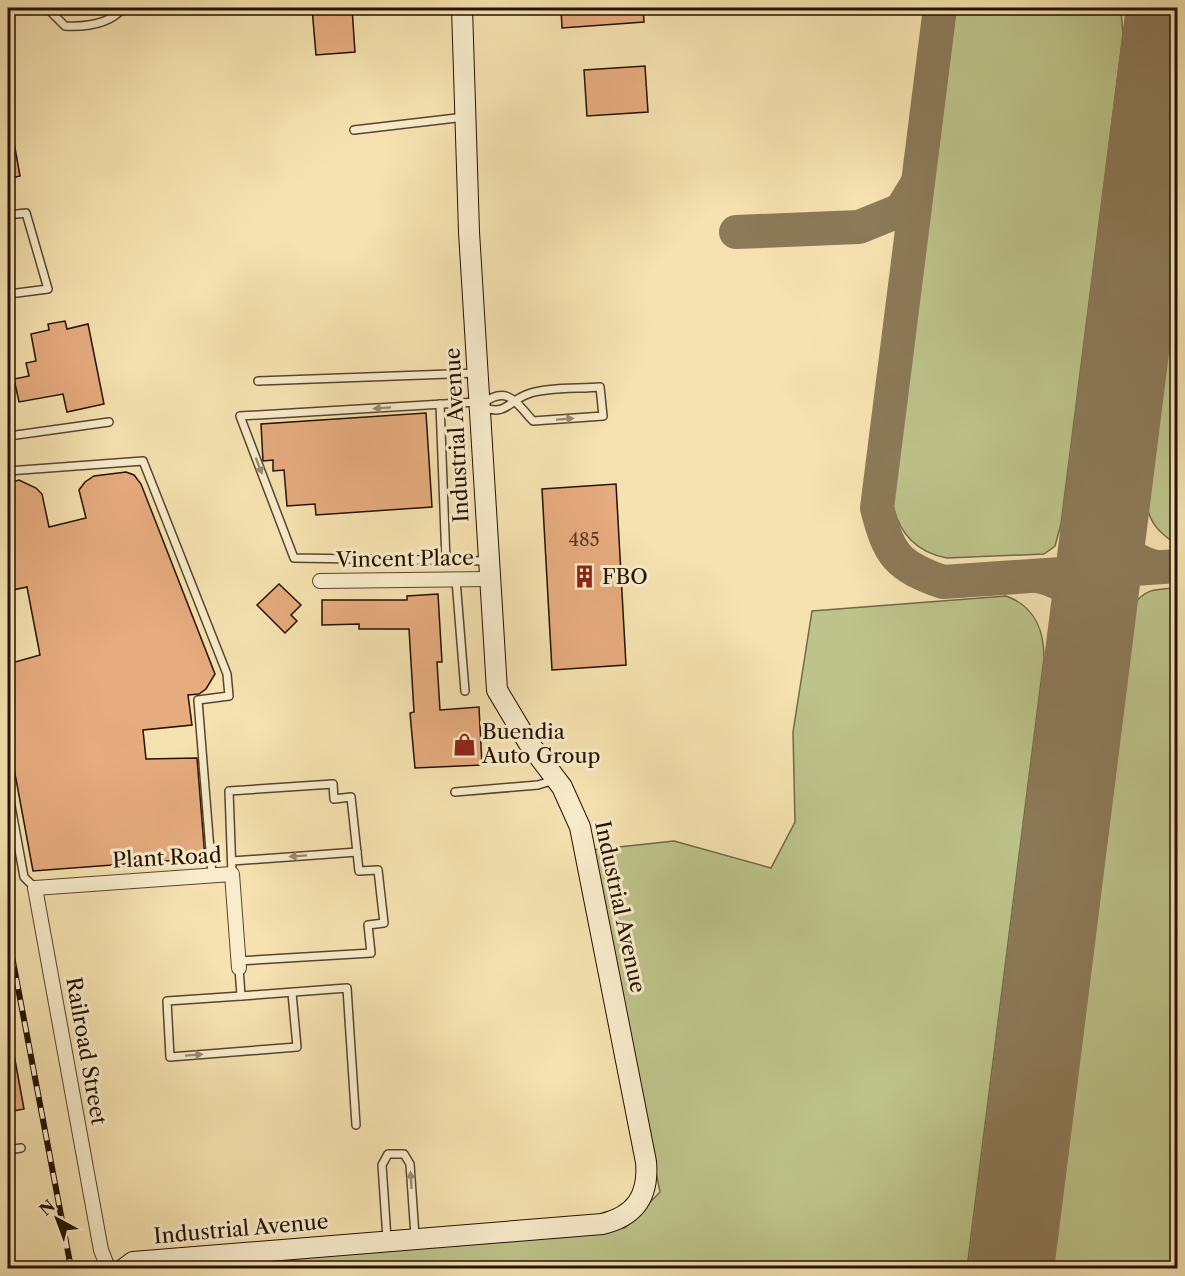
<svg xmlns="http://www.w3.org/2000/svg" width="1185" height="1276" font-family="'Libre Caslon Text',serif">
<rect width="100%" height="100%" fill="#f5e2b0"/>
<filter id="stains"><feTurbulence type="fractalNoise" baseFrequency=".00333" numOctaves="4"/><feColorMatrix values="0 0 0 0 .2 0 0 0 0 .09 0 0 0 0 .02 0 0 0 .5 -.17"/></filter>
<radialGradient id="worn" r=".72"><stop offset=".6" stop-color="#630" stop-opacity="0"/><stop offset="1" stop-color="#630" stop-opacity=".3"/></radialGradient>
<g fill="#bdc38a" stroke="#706a46" stroke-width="1.5">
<path d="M 955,8 L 1119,8 L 1121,11 L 1123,34 L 1061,524 L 1055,546 L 1044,554 L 947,558 C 918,553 899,534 893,505 Z"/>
<path d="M 1177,286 L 1178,542 L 1173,542 C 1159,532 1150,523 1147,506 Z"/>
<path d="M 1177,588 L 1177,1268 L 1052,1268 L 1133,607 C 1143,588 1158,589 1177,588 Z"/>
<path d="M 1006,596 C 1034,606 1044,628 1044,658 L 967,1268 L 133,1268 L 158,1251 L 625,1228 L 660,1192 L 591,850 L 674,841 L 771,868 L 795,822 L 793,732 L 812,611 Z"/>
</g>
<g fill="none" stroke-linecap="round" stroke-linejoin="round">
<g stroke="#8c7a58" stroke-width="34">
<path d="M 940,8 L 877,508 C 889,555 897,566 943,582 L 1178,566"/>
<polyline points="1164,8 1166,32"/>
<polyline points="736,232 859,227 901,210 917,184"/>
<path d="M 1106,507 C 1114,539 1122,558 1155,567"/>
<path d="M 1038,576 C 1068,583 1084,598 1091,629"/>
</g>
<polyline stroke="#8c7a58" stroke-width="86" points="1011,1268 1169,8"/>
</g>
<g fill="#e6ab7e" stroke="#241101" stroke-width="1.5">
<polygon points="312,8 352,8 355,52 316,55"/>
<polygon points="561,8 643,8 644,22 562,28"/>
<polygon points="645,66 648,112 587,116 584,70"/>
<polygon points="8,137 13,137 20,176 8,179"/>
<polygon points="65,321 67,329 88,324 104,404 67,412 63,394 19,402 14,379 29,376 26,363 36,361 31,334 49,330 48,324"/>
<polygon points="426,413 432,507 316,515 315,504 287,506 284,470 273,471 273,460 263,461 261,424"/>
<polygon points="126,472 134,475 141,484 215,674 206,689 199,694 188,695 192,725 143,730 146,759 197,758 205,858 33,871 8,736 8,664 40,655 27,587 8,591 8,483 19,480 36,488 42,494 49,527 86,518 79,490 85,482 94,476"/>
<polygon points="616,484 626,665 552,670 542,489"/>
<polygon points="279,584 301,605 291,615 297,621 285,633 257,605"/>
<polygon points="438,594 442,662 437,662 440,710 479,707 482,765 415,768 410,713 414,712 409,629 359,629 359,624 322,625 322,600 407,600 407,596"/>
<polygon points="13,1049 24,1109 8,1112 8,1050"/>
</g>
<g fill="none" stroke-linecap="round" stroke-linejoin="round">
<defs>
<g id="lane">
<path d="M 47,8 L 65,26 C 85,27 109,25 123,8"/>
<polyline points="354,130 465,117"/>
<polyline points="8,215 26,213 48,289 9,294"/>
<polyline points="258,381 477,373"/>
<polyline points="477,402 240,416 294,558 488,561"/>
<polyline points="440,404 446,561"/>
<path d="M 481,407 C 508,416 506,402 528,394 C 546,387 580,389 600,387 L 603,416 L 533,421 C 515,401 507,385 482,404"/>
<polyline points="8,424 9,436 109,422"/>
<polyline points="8,471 143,461 227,674 229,696 198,700 212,875"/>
<polyline points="456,580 465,691"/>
<polyline points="8,790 24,877 35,888"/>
<polyline points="455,792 538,785 554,780"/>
<polyline points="232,861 357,852"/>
<polyline points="232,874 229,791 333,784 334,799 351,797 359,871 378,870 384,923 368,925 371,953 239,961"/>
<polyline points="239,968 241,996 347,988 356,1125"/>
<polyline points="241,996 167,1001 170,1057 297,1047 292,993"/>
<polyline points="8,1150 21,1148"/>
<polyline points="387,1239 382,1165 388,1154 404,1154 410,1164 415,1236"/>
</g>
<g id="street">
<polyline points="320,581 490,579"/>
<polyline points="108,1268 101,1250 35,888 232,874 239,968"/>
</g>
<path id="secondary" d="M 125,1268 L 133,1262 L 602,1224 C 635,1216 649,1196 646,1162 L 580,827 L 562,787 L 528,742 L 497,690 L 469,232 L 462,8"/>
</defs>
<use href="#lane" stroke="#58452d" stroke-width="10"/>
<use href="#street" stroke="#58452d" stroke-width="16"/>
<use href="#secondary" stroke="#241101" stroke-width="22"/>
<use href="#lane" stroke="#f8eccc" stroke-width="7"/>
<use href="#street" stroke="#f8eccc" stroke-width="14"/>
<use href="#secondary" stroke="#f8eccc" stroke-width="20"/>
<defs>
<polyline id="rail" points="8,935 71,1268"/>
</defs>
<use href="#rail" stroke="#241101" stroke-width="6"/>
<use href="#rail" stroke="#f8eccc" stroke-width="4" stroke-dasharray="11" stroke-linecap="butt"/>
</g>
<defs><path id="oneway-solid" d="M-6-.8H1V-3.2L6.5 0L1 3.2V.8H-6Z" transform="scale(1.5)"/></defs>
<g fill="#998971">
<use href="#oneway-solid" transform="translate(382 408) rotate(176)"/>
<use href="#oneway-solid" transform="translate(565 419) rotate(-4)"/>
<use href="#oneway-solid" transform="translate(259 466) rotate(69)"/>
<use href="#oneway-solid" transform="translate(298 856) rotate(176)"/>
<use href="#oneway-solid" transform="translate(194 1055) rotate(-4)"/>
<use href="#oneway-solid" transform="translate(411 1180) rotate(-94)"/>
</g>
<defs>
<symbol id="building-bare" viewBox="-9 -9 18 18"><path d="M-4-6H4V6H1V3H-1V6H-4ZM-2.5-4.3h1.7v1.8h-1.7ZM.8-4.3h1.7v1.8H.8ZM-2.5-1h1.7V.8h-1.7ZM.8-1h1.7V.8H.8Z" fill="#8f2418" stroke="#f8eccc" stroke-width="2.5" paint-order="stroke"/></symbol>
<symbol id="shop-bare" viewBox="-9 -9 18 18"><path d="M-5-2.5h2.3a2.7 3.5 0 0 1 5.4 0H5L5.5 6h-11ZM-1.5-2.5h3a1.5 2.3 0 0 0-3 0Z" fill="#8f2418" stroke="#f8eccc" stroke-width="2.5" paint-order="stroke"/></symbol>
</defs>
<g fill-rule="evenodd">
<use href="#building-bare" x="568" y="560" width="33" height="33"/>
<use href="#shop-bare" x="448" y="728" width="33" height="33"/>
</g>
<g text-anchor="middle" stroke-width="6" stroke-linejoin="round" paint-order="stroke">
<g font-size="18" fill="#543820">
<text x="584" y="546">485</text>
</g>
<g font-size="21" fill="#241101" stroke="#f8eccc">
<text transform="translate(457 435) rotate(-93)" y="7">Industrial Avenue</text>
<text transform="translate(405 559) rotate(-1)" y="7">Vincent Place</text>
<text transform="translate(167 858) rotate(-3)" y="7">Plant Road</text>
<text transform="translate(620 907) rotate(78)" y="7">Industrial Avenue</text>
<text transform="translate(86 1051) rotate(80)" y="7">Railroad Street</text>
<text transform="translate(241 1229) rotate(-5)" y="7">Industrial Avenue</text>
</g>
<g font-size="21" fill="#241101" stroke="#f8eccc" text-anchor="start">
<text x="602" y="584">FBO</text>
<text x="482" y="739">Buendia<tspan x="482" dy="24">Auto Group</tspan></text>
</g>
</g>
<rect width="1185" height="1276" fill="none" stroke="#f5e2b0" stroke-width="30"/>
<rect x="9" y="9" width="1167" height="1258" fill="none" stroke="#241101" stroke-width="3"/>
<rect x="15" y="15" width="1155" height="1246" fill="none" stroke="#241101" stroke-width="1.5"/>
<g transform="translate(57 1219) rotate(319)" stroke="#f8eccc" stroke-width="4.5" paint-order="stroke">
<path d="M0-4.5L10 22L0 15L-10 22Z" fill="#241101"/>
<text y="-9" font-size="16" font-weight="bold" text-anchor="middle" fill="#241101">N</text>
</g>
<rect width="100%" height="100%" filter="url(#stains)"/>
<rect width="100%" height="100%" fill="url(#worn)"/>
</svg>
